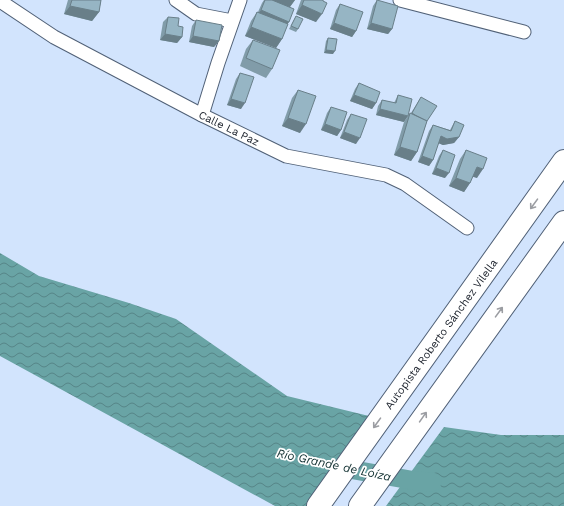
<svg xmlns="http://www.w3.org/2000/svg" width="564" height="506" font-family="'Work Sans',sans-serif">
<defs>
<pattern id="water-waves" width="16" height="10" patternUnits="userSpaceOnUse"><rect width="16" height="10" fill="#69a4a5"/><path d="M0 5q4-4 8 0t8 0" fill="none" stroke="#568587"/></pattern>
</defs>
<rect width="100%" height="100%" fill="#d2e4fd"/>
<g fill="url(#water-waves)">
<polygon points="0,253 39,276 129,303 176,319 287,396 369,416 306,506 275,506 0,356"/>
<polygon points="444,427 501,435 564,435 564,506 386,506"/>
</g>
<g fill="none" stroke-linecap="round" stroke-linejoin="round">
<polyline stroke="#69a4a5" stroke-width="19" points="332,466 416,481 432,482"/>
<defs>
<g id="minor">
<polyline points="176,0 196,14 232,21"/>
<polyline points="400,0 524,32"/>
<polyline points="0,1 54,37 202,115 286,156 386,175 405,184 467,228"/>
<polyline points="202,115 218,63 240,0"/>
</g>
<g id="motorway">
<polyline points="318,506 564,161"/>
<polyline points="360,506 564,222"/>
</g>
</defs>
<use href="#minor" stroke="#516177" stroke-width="15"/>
<use href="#motorway" stroke="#516177" stroke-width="24"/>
<use href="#minor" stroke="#fff" stroke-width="13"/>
<use href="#motorway" stroke="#fff" stroke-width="22"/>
</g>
<g fill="#819ca9">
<polygon points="68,0 101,0 99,12 92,21 64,14"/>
<polygon points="264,0 295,0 290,7 289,22 287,24 282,39 276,48 245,36 251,21 257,12 258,12 262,3"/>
<polygon points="301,0 323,0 316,22 296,14"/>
<polygon points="377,0 392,29 388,34 367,29 373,6"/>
<polygon points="340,4 356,31 352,37 330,29 336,10"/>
<polygon points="296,16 298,29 296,32 289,29"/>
<polygon points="168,17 178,26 182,37 177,43 160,40 163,22"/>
<polygon points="196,20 219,41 214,47 189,42 192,26"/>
<polygon points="328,38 333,54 324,53 326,41"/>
<polygon points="253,40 272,69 266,78 240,66 246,49"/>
<polygon points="240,73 241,109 227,105 236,79"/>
<polygon points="359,83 376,103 372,109 350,101 355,89"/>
<polygon points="298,90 300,133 282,126 292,98"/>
<polygon points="398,95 404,122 376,115 378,106 382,100 394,103"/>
<polygon points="421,97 427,121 417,152 411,161 394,155 404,122 410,113 411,113"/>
<polygon points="331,107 341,130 337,136 321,130 327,113"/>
<polygon points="351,114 356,144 340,138 347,120"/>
<polygon points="455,121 459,137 454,143 443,145 438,143 433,160 429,166 418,162 429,131 433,125 450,130"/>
<polygon points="443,150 445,178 432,174 439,156"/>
<polygon points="466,150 477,178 473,176 470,183 464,192 449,186 460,159"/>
</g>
<g fill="#697f89">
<polygon points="270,0 295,0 289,8"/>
<polygon points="302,5 322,14 316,22 296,14"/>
<polygon points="70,6 99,12 92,21 64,14"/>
<polygon points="261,10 289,22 285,28 256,16"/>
<polygon points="334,23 356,31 352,37 330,29"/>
<polygon points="371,23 392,29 388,34 367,29"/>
<polygon points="251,27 282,39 276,48 245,36"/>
<polygon points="165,34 182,37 177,43 160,40"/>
<polygon points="193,36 219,41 214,47 189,42"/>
<polygon points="326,50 335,51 333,54 324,53"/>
<polygon points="354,95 376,103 372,109 350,101"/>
<polygon points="231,99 245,103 241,109 227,105"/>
<polygon points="380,109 408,116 404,122 376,115"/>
<polygon points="288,118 306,124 300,133 282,126"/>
<polygon points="325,124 341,130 337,136 321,130"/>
<polygon points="344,132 360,138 356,144 340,138"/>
<polygon points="441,136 459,137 454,143 443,145 436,142"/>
<polygon points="400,147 417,152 411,161 394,155"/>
<polygon points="422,156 433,160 429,166 418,162"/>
<polygon points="477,167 483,169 477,178 470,176"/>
<polygon points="436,168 449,173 445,178 432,174"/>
<polygon points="456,178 470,183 464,192 449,186"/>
</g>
<g fill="#96b5c4" stroke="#697f89">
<polygon points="72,0 101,0 99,12 70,6"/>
<polygon points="265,0 272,0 294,9 289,22 261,10"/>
<polygon points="304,0 323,0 323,1 327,3 322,14 302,5"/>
<polygon points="377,0 398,6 392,29 371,23"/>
<polygon points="340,4 363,12 356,31 334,23"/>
<polygon points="257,12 288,24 282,39 251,27"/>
<polygon points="296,16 303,19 298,29 291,26"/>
<polygon points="168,17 179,18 178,26 183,27 182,37 165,34"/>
<polygon points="196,20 222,25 219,41 193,36"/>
<polygon points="328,38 337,39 335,51 326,50"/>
<polygon points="253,40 280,50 272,69 246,58"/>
<polygon points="240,73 254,77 245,103 231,99"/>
<polygon points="359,83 380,92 376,103 354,95"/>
<polygon points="298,90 316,96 306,124 288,118"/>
<polygon points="398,95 412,99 408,116 380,109 382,100 396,103"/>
<polygon points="421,97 437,106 427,121 415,115 412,113"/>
<polygon points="331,107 347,112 341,130 325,124"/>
<polygon points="410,113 427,121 417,152 400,147"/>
<polygon points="351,114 367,119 360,138 344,132"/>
<polygon points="455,121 464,125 459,137 447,139 441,136 433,160 422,156 433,125 451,131"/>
<polygon points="443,150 455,155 449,173 436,168"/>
<polygon points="466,150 487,158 483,169 477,167 470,183 456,178"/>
</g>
<defs><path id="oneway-shaft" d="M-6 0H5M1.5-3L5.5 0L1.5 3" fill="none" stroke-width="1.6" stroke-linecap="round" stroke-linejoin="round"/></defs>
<g stroke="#9b9da2">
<use href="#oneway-shaft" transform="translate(534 204) rotate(126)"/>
<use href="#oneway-shaft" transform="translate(499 312) rotate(-54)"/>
<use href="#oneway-shaft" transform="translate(423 417) rotate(-55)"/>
<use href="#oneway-shaft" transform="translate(377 423) rotate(126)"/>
</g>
<g text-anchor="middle" stroke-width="3.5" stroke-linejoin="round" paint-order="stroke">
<g font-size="11" fill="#202630" stroke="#fff">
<text transform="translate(229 128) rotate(26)" y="4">Calle La Paz</text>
<text transform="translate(441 334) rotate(-54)" y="4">Autopista Roberto Sánchez Vilella</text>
</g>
<g font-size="12" font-style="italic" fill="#102f30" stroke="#fff">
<text transform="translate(334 465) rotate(12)" y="4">Río Grande de Loíza</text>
</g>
</g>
</svg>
